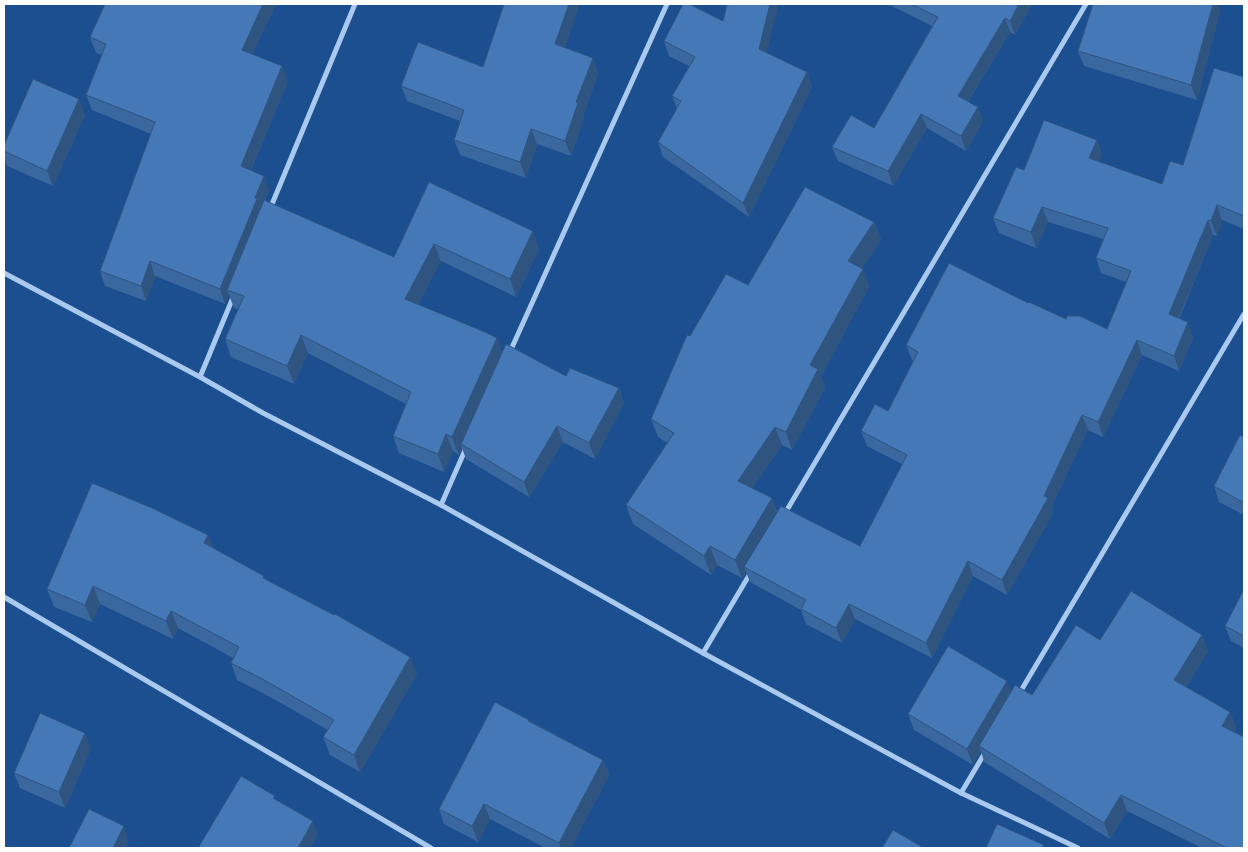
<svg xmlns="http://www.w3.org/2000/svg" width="1248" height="852" font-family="'Space Grotesk',sans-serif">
<rect width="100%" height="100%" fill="#1b4f8f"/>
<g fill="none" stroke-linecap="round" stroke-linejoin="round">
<g stroke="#a9c9ee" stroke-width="5">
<polyline points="270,209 355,4"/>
<polyline points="4,273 200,377 263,413 441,505 703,653 961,793 1078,848"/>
<polyline points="509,354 667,4"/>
<polyline points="200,377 234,295"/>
<polyline points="441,505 466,448"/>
<polyline points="784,515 1086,4"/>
<polyline points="4,597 431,848"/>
<polyline points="703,653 751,572"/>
<polyline points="1019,694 1244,314"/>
<polyline points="961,793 986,751"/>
</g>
</g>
<g fill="#3a679d">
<polygon points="105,4 276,4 252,54 282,66 288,81 251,170 269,191 265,201 394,257 429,182 539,249 516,297 441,261 418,304 497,338 502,352 566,376 619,388 624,403 595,459 563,442 529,497 466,459 462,448 459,455 453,451 444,472 399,453 393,436 406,404 308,353 294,384 231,357 225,339 238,309 234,308 229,295 225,304 155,276 146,301 105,286 100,271 151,134 92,110 86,95 102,55 96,53 90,37"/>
<polygon points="888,4 1032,4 1015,35 1010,32 968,102 978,107 983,121 966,151 927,128 893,186 838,161 832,147 874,128 932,26"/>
<polygon points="1093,4 1218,4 1220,11 1197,100 1084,66 1078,51"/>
<polygon points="723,21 767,53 807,72 812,87 749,217 663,157 658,142 677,109 672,96 689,66 669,56 664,41"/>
<polygon points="565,48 593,58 598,74 583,115 584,118 571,156 537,144 526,178 460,155 454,140 460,121 407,101 401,86"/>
<polygon points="1244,77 1244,229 1222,220 1217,236 1213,235 1179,319 1193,338 1179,371 1142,355 1103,437 1088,430 1051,507 1053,513 1007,595 973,576 932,658 855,619 842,643 806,624 801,610 750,582 746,572 742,578 717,565 711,575 633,524 626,505 667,443 658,437 651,419 690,336 748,285 874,222 881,240 862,268 869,287 821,376 825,387 792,450 782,445 752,488 772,498 777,512 860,546 902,464 867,446 861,431 888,411 913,361 912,360 906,345 1028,303 1066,319 1107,329 1126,282 1101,273 1096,258 1103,239 1048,222 1036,248 999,233 993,218 1024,170 1097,140 1102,155 1099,162 1162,184 1183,165"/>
<polygon points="85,115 53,186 7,166 4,157 4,145"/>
<polygon points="1244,434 1244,515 1219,502 1214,486"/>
<polygon points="213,548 266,579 417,674 360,772 330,755 323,737 328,730 272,698 237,680 231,663 233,658 178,628 173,639 100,604 92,622 54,607 47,589"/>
<polygon points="1244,589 1244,648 1231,641 1225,626"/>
<polygon points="1202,635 1208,651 1186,687 1230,712 1236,728 1234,732 1244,848 1202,848 1127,811 1110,839 984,762 981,751 973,765 914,730 908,714 1011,691 1032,695 1100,640"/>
<polygon points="529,720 530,721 603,760 609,775 571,848 545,848 490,819 478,842 444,824 439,809"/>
<polygon points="91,748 65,808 20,788 14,773"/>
</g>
<g fill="#305480">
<polygon points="263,4 276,4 247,65 242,50"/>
<polygon points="569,4 580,4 561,60 555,44"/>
<polygon points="770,4 779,4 764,63 759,49"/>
<polygon points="1019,4 1032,4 1015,35 1010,21"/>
<polygon points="1213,4 1218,4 1220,11 1197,100 1191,85"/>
<polygon points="1005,18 1010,32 963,110 958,96"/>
<polygon points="593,58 598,74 583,115 584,118 571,156 565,141 576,102"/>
<polygon points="282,66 288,81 246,181 241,166"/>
<polygon points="807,72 812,87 749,217 743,203"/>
<polygon points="79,99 85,115 53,186 47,171"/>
<polygon points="978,107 983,121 966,151 961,136"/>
<polygon points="921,114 927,128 893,186 888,171"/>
<polygon points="531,129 537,144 526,178 520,162"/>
<polygon points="1097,140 1102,155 1095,174 1089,158"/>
<polygon points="264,176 269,191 227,290 229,295 225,304 220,289"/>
<polygon points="1217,205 1222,220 1217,236 1211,221"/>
<polygon points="1042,207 1048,222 1036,248 1031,232"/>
<polygon points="1208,220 1213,235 1174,329 1169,314"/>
<polygon points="874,222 881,240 855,279 848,261"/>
<polygon points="533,231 539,249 516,297 510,279"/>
<polygon points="434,244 441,261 412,317 405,299"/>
<polygon points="150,261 155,276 146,301 141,286"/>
<polygon points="863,269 869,287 821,376 825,387 792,450 786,432 810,365"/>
<polygon points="1188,322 1193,338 1179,371 1174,356"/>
<polygon points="301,335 308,353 294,384 287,366"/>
<polygon points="497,338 504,356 461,444 462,448 459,455 452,437"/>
<polygon points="1137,340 1142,355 1103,437 1098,422"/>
<polygon points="619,388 624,403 595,459 589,443"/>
<polygon points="1082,415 1088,430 1051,507 1053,513 1007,595 1002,580 1044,496"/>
<polygon points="557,426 563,442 529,497 524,482"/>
<polygon points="775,427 782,445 744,500 738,481"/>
<polygon points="446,434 453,451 444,472 438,454"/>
<polygon points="772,498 778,517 744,567 746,572 742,578 735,560"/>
<polygon points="208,535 215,552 204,543"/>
<polygon points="710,546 717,565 711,575 704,556"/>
<polygon points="968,561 973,576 932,658 926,643"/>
<polygon points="93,586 100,604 92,622 85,605"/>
<polygon points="849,604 855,619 842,643 836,628"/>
<polygon points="171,611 178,628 173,639 166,621"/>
<polygon points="1202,635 1208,651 1180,696 1174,680"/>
<polygon points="410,657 417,674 360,772 354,755"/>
<polygon points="1007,681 1013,696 979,746 981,751 973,765 967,749"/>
<polygon points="1230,712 1236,728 1228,742 1222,726"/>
<polygon points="85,733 91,748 65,808 59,792"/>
<polygon points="603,760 609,775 571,848 561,848 559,843"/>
<polygon points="1121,795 1127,811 1110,839 1104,823"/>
<polygon points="484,804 490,819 478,842 472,826"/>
<polygon points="313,821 318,835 311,848 298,848"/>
<polygon points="124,826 129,841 125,848 113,848"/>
</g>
<g fill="#4478b7" stroke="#305480">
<polygon points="105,4 263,4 242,50 282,66 241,166 264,176 255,198 257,199 220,289 150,261 141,286 100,271 155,122 86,95 106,44 90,37"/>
<polygon points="504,4 569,4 555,44 593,58 576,102 578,103 565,141 531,129 520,162 454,140 464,110 401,86 418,42 483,67"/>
<polygon points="683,4 689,4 723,21 727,4 770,4 759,49 807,72 743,203 658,142 681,101 672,96 695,57 664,41"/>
<polygon points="911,4 1019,4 1010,21 1005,18 958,96 978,107 961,136 921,114 888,171 832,147 851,115 874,128 938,17"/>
<polygon points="1093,4 1213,4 1191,85 1078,51"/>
<polygon points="1214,68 1244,77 1244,216 1217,205 1211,221 1208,220 1169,314 1188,322 1174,356 1137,340 1098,422 1082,415 1044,496 1048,498 1002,580 968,561 926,643 849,604 836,628 801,609 806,600 744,567 781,506 860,546 907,455 861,431 875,404 888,411 918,352 906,345 949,263 1028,303 1029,302 1066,319 1067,316 1080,316 1107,329 1131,271 1096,258 1108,228 1042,207 1031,232 993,218 1016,167 1024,170 1044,120 1097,140 1089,158 1162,184 1170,161 1183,165"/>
<polygon points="33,79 79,99 47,171 4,151 4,145"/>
<polygon points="429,182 533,231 510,279 434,244 405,299 485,332 497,338 452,437 446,434 438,454 393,436 411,392 301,335 287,366 225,339 244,296 227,290 264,200 394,257"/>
<polygon points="805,187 874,222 848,261 863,269 810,365 818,369 786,432 775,427 738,481 772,498 735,560 710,546 704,556 626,505 674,433 651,419 687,335 690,336 726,274 748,285"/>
<polygon points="506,344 566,376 570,368 619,388 589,443 557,426 524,482 461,444"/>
<polygon points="1244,434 1244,503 1214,486 1240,435 1243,437"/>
<polygon points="92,483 152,508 208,535 204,543 264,576 263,578 334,615 335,614 410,657 354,755 323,737 334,720 266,681 231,663 239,647 171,611 166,621 93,586 85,605 47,589"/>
<polygon points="1244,589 1244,636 1225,626"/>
<polygon points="1131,591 1202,635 1174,680 1230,712 1222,726 1244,737 1244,848 1227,848 1121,795 1104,823 979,746 1015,685 1032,695 1076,625 1100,640"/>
<polygon points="948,646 1007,681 967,749 908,714"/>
<polygon points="495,702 529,720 528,721 603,760 559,843 484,804 472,826 439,809"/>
<polygon points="40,713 85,733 59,792 14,773"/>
<polygon points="241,776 275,796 273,798 313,821 298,848 198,848"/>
<polygon points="89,809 124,826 113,848 69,848"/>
<polygon points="997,824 1044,845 1042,848 986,848"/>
<polygon points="893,830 924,848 882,848"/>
</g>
<rect width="1248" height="852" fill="none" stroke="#ffffff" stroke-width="10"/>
</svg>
